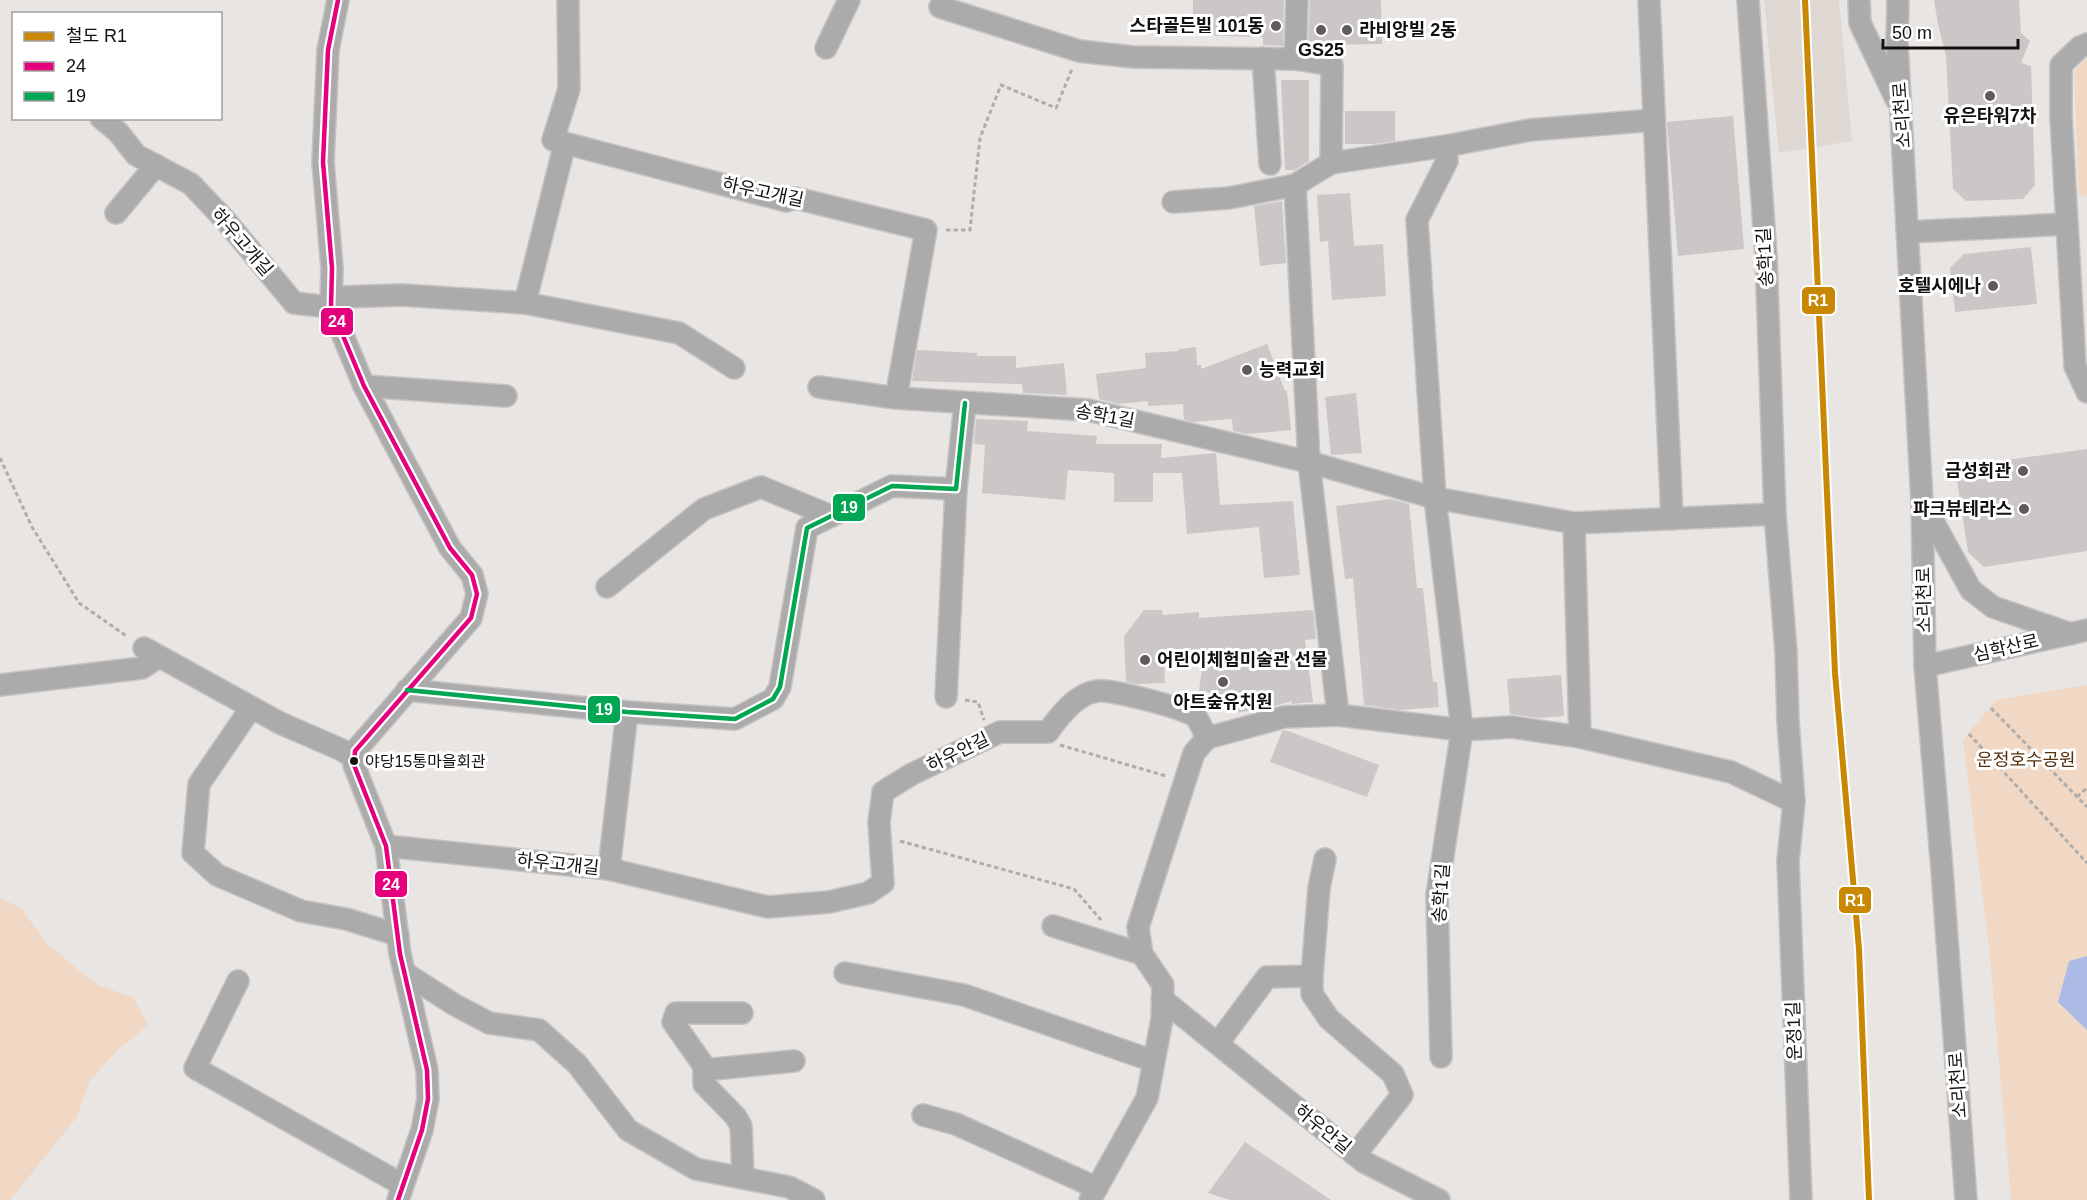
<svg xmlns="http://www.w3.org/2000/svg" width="2087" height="1200" font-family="Helvetica,'Noto Sans KR',sans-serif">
<rect width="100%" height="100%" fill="#e8e5e3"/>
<polygon fill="#dfd8d2" points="1764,0 1839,0 1852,141 1779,153"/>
<g fill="#f0d8c5">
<polygon points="2087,58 2087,195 2079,196 2074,71"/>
<polygon points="2087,685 2087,1200 2011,1200 1990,957 1963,740 1996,700"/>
<polygon points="0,898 21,908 45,942 97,985 133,997 148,1025 119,1049 90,1080 77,1117 10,1200 0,1200"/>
</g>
<polygon fill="#abbbe5" points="2087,956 2087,1030 2058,1002 2069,961"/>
<g fill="#cac7c6">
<polygon points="1193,0 1284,0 1283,46 1263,45 1263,37 1193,35"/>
<polygon points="1310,0 1381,0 1382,44 1308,45"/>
<polygon points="1934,0 2019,0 2021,33 2030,41 2021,63 2031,66 2035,185 2023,199 1966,201 1953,189 1946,56 1938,24"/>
<polygon points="1281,80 1309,80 1309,161 1295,170 1285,170"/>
<polygon points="1345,111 1395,111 1395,141 1373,144 1345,144"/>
<polygon points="1733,116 1744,249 1678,256 1667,122"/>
<polygon points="1350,193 1354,246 1383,244 1386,296 1332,300 1328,241 1320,242 1317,195"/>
<polygon points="1282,201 1286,263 1260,266 1254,206"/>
<polygon points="2031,247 2037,304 1955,312 1950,268 1964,254"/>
<polygon points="1267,344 1285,391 1287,391 1291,430 1247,434 1233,431 1232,419 1193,422 1184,420 1183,404 1148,406 1148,401 1118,404 1099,399 1096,374 1146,368 1145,353 1179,351 1179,349 1196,347 1197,365 1201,365 1201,369"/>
<polygon points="917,350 977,353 977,356 1016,356 1016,368 1064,363 1067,395 1023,393 1022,384 912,381"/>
<polygon points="1356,393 1362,453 1331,455 1325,397"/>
<polygon points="976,419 1028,421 1027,431 1097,436 1096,444 1162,444 1161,458 1216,453 1220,505 1293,501 1300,575 1264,578 1259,527 1187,534 1182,473 1153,473 1153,502 1114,502 1114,473 1068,470 1065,500 982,493 985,445 974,444"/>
<polygon points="2087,449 2087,551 1984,567 1968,552 1955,467"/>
<polygon points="1391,499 1409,504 1417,588 1423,588 1433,682 1437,682 1439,707 1400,710 1364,705 1353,578 1345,579 1336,506"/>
<polygon points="1144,610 1162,610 1163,615 1199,612 1199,618 1313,610 1316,639 1305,640 1313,702 1291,704 1292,701 1267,708 1234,713 1232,706 1217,704 1219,694 1199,691 1204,655 1164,658 1165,683 1137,684 1126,682 1124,636"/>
<polygon points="1561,675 1564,716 1539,718 1510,714 1507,679"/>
<polygon points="1285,730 1379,765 1367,797 1270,762 1282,731"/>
<polygon points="1245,1142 1331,1200 1230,1200 1208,1193"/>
</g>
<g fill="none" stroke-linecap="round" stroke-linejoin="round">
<defs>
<g id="minor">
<polyline points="338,0 328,50 323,162 332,268 331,307 364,386 450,548 472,575 477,594 471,618 355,751 354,765 386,846 400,954 427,1070 428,1099 422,1130 398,1200"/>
<polyline points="568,0 569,89 553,140 786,201 795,198 926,230 896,398 819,387"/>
<polyline points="1297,0 1295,59 1332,65 1331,163 1295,185 1309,462 1338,715"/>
<polyline points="1649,0 1672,519"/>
<polyline points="1748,0 1766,256 1775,514 1786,652 1788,721 1794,802 1788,861 1801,1200"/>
<polyline points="1859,0 1860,23 1896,99"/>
<polyline points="1898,0 1897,43 1922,502 1925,666 1942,870 1966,1200"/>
<polyline points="940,7 1079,51 1133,57 1295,59"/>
<polyline points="2087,44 2080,47 2061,65 2061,117 2075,366 2087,392"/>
<polyline points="826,48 849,0"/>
<polyline points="1263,58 1270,164"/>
<polyline points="101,118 118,132 136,155 191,184 226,221 294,303 331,307"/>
<polyline points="1331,163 1446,146 1530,130 1654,120"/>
<polyline points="1173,202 1229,198 1295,185"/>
<polyline points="116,213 156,165"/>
<polyline points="1908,232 2067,224"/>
<polyline points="332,295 341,297 402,295 525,303 565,143"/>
<polyline points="525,303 679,333 734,368"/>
<polyline points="364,386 506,396"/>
<polyline points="896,398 1088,410 1309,462 1435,498 1574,523 1775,514"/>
<polyline points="1924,505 1971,590 1993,607 2071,634"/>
<polyline points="1574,523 1580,737"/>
<polyline points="607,587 704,509 761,487 831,516"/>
<polyline points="144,648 280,723 342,750 355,759"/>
<polyline points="1925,666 2087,630"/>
<polyline points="0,685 142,668 159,657"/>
<polyline points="407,690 627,712 735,719 773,699 780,687 807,528 892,486 956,489 965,403"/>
<polyline points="946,697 956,489"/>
<polyline points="251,708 199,784 193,853 217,875 301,911 346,919 398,935"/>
<polyline points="1207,738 1284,717 1338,715 1462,730 1512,727 1580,737 1731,772 1794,802"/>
<polyline points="386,846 609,869 627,712"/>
<path d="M 609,869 L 768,907 L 829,902 L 868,893 L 883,883 L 879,822 L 883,792 L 912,774 L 1000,732 L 1048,732 C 1059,716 1076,694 1097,691 C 1110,689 1186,708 1196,717 C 1200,722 1204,732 1207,738 L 1194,753 L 1138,927 L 1142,954 L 1163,985 L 1162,1019 L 1147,1098 L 1090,1200"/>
<polyline points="1053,926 1142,954"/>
<polyline points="405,973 455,1005 489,1023 539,1030 577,1064 628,1130 696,1169 789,1187 814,1200"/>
<polyline points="845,973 964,995 1153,1061"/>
<polyline points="1312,976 1312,994 1329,1019 1393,1074 1402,1095 1355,1155"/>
<polyline points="238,981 195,1068 403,1185"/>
<polyline points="1162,999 1364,1162 1439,1200"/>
<polyline points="742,1013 676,1013 673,1022 704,1066 704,1084 736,1117 741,1126 743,1178"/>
<polyline points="1218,1043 1267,977 1312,976 1319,888 1325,859"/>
<polyline points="1441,1057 1437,895 1462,730 1435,498 1417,220 1447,161 1446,146"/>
<polyline points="704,1070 794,1061"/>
<polyline points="923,1115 956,1124 1097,1188"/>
</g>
</defs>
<use href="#minor" stroke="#c5c3c2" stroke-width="24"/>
<g stroke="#aeadac" stroke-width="3" stroke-dasharray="4.5 3" stroke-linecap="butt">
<polyline points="946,230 970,230 980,138 1001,85 1056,108 1072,69"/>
<polyline points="0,458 32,527 79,603 128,637"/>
<polyline points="965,700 978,702 984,720"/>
<polyline points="1991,708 2087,807"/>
<polyline points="1969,734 2087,863"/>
<polyline points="1060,745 1166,776"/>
<polyline points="2077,797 2087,788"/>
<polyline points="900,841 1074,889 1101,920"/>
</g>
<use href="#minor" stroke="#acabac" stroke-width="21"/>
<defs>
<polyline id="bus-1" points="338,0 328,50 323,162 332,268 331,307 364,386 450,548 472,575 477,594 471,618 355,751 354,765 386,846 400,954 427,1070 428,1099 422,1130 398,1200"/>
<polyline id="bus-2" points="407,690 627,712 735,719 773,699 780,687 807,528 892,486 956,489 965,403"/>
</defs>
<use href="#bus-1" stroke="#fff" stroke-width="9"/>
<use href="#bus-2" stroke="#fff" stroke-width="9"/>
<use href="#bus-1" stroke="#e5007d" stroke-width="4.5"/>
<use href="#bus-2" stroke="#00a651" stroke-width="4.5"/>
<defs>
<polyline id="rail-1" points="1805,0 1835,673 1859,949 1869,1200"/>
</defs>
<use href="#rail-1" stroke="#fff" stroke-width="10"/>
<use href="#rail-1" stroke="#c98803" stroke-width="6"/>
</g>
<g fill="#5e5b5a" stroke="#fff" stroke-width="2">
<circle cx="1276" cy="26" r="6"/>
<circle cx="1321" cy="30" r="6"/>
<circle cx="1347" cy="30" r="6"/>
<circle cx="1990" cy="96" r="6"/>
<circle cx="1993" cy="286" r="6"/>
<circle cx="1247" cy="370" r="6"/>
<circle cx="2023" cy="471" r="6"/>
<circle cx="2024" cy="509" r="6"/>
<circle cx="1145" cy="660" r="6"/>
<circle cx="1223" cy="682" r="6"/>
</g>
<circle fill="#131110" stroke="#fff" stroke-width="2" cx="354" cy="761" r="5"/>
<g text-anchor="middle" stroke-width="6" stroke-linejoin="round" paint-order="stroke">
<g font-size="16" fill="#131110" stroke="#fff" text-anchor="start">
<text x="365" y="767">야당15통마을회관</text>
</g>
<g font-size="18" font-weight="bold" fill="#131110" stroke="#fff" text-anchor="end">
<text x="1264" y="32">스타골든빌 101동</text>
<text x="1359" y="36" text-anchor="start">라비앙빌 2동</text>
<text x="1321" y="56" text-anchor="middle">GS25</text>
<text x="1990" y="122" text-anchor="middle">유은타워7차</text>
<text x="1981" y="292">호텔시에나</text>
<text x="1259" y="376" text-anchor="start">능력교회</text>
<text x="2011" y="477">금성회관</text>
<text x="2012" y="515">파크뷰테라스</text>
<text x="1157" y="666" text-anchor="start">어린이체험미술관 선물</text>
<text x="1223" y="708" text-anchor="middle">아트숲유치원</text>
</g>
<g font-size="18" fill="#131110" stroke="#fff">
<text transform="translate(1902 115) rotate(-94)" y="6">소리천로</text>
<text transform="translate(763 192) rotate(12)" y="6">하우고개길</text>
<text transform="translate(242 242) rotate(49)" y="6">하우고개길</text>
<text transform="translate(1765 257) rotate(-93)" y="6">송학1길</text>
<text transform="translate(1105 416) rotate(10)" y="6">송학1길</text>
<text transform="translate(1924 600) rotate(-91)" y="6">소리천로</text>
<text transform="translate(2006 648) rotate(-13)" y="6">심학산로</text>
<text transform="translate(958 752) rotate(-26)" y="6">하우안길</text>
<text transform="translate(558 864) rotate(6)" y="6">하우고개길</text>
<text transform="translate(1441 893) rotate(-86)" y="6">송학1길</text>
<text transform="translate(1794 1031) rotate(-92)" y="6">운정1길</text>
<text transform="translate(1958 1085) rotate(-94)" y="6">소리천로</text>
<text transform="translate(1323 1129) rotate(39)" y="6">하우안길</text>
</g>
<g font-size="18" fill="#542f09" stroke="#fff">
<text x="2026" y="766">운정호수공원</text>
</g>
</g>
<g stroke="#fff" stroke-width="2">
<rect x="1801" y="286" width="35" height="29" rx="6" fill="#c98803"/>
<rect x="320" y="307" width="34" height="29" rx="6" fill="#e5007d"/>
<rect x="832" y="493" width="34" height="29" rx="6" fill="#00a651"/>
<rect x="587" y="695" width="34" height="29" rx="6" fill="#00a651"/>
<rect x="374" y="870" width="34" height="28" rx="6" fill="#e5007d"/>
<rect x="1838" y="886" width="34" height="28" rx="6" fill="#c98803"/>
</g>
<g font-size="16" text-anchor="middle" font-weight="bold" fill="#fff">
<text x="1818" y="306">R1</text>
<text x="337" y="327">24</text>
<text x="849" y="513">19</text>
<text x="604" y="715">19</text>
<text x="391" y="890">24</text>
<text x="1855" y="906">R1</text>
</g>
<rect x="12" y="12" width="210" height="108" fill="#ffffff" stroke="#a1a09f" stroke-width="1.5"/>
<rect x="24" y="32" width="30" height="9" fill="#c98803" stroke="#a1a09f" stroke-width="1.5"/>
<text x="66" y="42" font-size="18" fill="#131110">철도 R1</text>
<rect x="24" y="62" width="30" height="9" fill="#e5007d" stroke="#a1a09f" stroke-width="1.5"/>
<text x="66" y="72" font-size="18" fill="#131110">24</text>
<rect x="24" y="92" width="30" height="9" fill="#00a651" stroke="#a1a09f" stroke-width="1.5"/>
<text x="66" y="102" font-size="18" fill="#131110">19</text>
<path d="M1883 39v9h135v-9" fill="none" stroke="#131110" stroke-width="3"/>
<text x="1892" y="39" font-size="18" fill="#131110" stroke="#ffffff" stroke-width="4.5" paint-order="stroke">50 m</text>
</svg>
